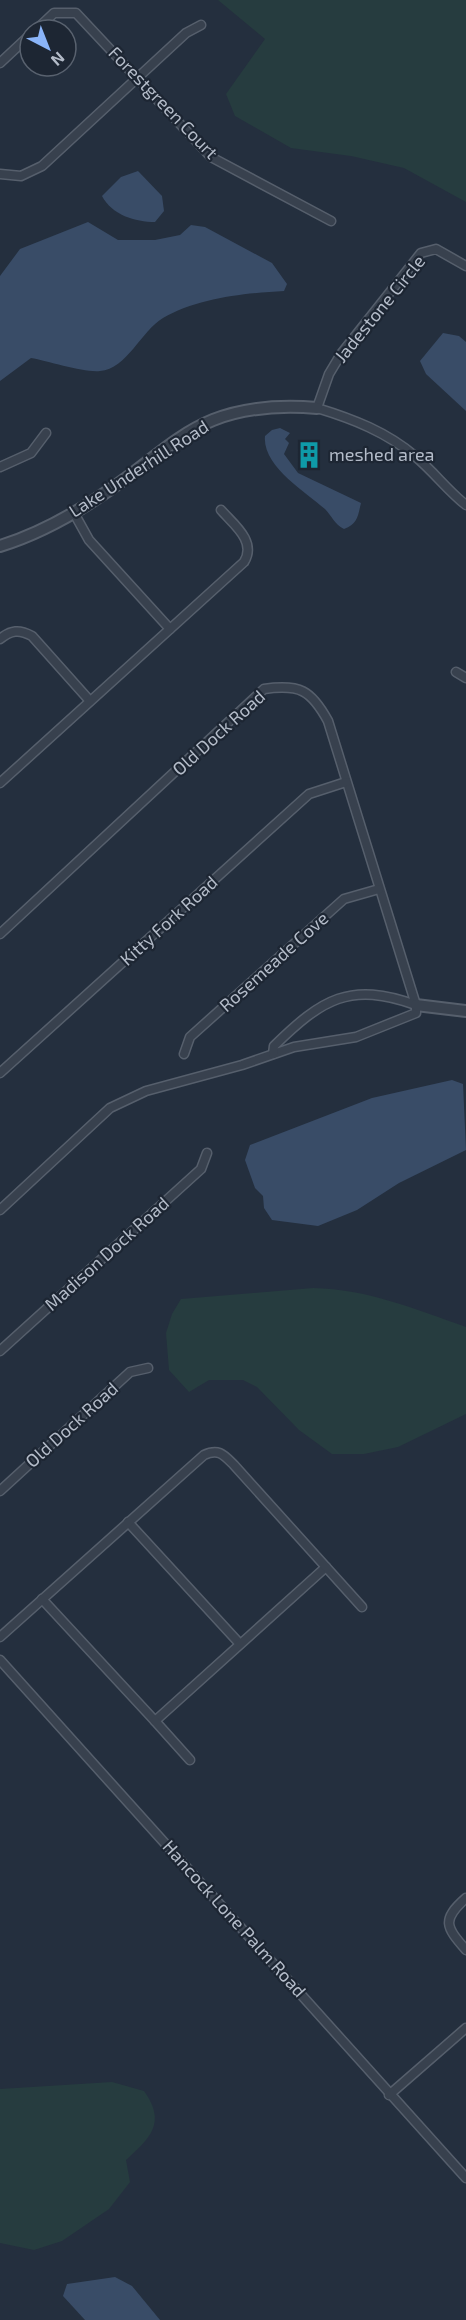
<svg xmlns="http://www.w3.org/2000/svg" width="466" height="2320" font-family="'Exo 2',sans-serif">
<rect width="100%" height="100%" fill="#242f3e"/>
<g fill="#263c3f">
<polygon points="218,0 466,0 466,202 404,168 351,156 291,148 235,116 226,94 265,39"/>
<path d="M 313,1288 C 367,1289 415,1309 466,1327 L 466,1414 L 398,1447 L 364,1454 L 332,1454 L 299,1430 L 257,1387 L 243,1380 L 209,1380 L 189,1392 L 169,1370 L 166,1333 L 172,1314 L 181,1299 Z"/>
<path d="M 112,2082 L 144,2091 C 167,2123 150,2138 126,2160 L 130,2182 L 109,2209 L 62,2241 L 34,2250 L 0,2243 L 0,2089 Z"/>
</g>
<g fill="#394c67">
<path d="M 138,171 L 162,196 L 164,211 L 155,222 C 135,222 112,215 102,196 L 121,177 Z"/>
<path d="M 88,222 L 118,240 L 155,240 L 180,235 L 191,225 L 205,227 L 272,263 L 287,284 L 284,291 C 245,293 197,298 163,318 C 141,331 127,369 100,371 C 85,373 48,361 31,358 L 0,381 L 0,276 L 20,249 Z"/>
<polygon points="443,333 459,336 466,342 466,411 426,374 420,361"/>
<path d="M 280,428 L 290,433 L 285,439 L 289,443 L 284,454 L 298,473 L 361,503 C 358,515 358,524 344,529 C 334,524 332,516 325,509 C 306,492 262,466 265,436 L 272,430 Z"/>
<polygon points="452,1080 463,1084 466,1150 399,1183 357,1210 318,1226 272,1220 264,1208 263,1196 255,1188 245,1160 250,1145 372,1098"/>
<polygon points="115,2277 132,2286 160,2320 85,2320 63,2296 67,2284"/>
</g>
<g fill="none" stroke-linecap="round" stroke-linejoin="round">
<defs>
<g id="minor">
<polyline points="36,30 54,13 76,13 211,157 331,221"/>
<polyline points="0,63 30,35"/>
<polyline points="0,174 21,176 42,166 186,33 201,25"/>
<path d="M 466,266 L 436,249 L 421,253 L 341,354 L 329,374 L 317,408 C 353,419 387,432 416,457 C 434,472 448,491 466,505"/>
<polyline points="0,467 31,453 46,433"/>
<polyline points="74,513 89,540 170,629"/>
<path d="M 0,639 C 11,630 19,629 32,636 L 90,701"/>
<polyline points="456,672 466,678"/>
<path d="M 0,783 L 244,562 C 257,541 233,524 221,510"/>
<path d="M 0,934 L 264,689 C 300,684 311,690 328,721 L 416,1005 L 416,1013 L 356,1037 L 294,1047 L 242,1065 L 146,1091 L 110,1108 L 0,1210"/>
<polyline points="184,1054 190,1037 344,899 379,889"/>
<path d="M 273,1054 L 274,1046 C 322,999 350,981 416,1005"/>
<polyline points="0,1073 309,794 346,782"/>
<polyline points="0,1351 201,1169 207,1153"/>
<polyline points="0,1491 130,1372 148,1368"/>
<polyline points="128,1522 240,1644"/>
<polyline points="42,1599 155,1721 326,1567"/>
<path d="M 0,1637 L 204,1455 C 219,1448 224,1455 234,1465 L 362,1607"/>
<polyline points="0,1660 466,2178"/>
<polyline points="155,1721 190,1760"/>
<path d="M 466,1898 C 441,1920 446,1927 466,1950"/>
<polyline points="389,2095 466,2028"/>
</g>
<g id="tertiary">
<path d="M 0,546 C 46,532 90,505 129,476 C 156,456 181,433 213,420 C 246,407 281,405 317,408"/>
<polyline points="416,1005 466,1011"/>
</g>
</defs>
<use href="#minor" stroke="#565f6c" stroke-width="11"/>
<use href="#tertiary" stroke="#565f6c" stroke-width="14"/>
<use href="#minor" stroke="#38414e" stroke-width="8"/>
<use href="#tertiary" stroke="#38414e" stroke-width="10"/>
</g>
<defs>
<symbol id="building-bare" viewBox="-9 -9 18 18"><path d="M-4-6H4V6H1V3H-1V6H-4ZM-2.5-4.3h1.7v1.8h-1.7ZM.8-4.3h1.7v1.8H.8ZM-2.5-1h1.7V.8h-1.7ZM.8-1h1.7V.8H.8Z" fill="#0f9aa8" stroke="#1d2633" stroke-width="2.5" paint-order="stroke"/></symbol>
</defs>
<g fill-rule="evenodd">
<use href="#building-bare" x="290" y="436" width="38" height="38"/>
</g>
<g text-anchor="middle" stroke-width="4.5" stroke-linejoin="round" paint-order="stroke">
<g font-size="18" fill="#b4bcc9" stroke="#1d2633">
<text transform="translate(163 103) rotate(46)" y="6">Forestgreen Court</text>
<text transform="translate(380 309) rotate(-51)" y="6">Jadestone Circle</text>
<text transform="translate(139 469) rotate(-33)" y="6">Lake Underhill Road</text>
<text transform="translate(219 733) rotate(-42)" y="6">Old Dock Road</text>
<text transform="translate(169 921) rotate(-42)" y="6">Kitty Fork Road</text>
<text transform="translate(274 962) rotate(-42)" y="6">Rosemeade Cove</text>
<text transform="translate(107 1254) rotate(-42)" y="6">Madison Dock Road</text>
<text transform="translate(72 1425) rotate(-42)" y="6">Old Dock Road</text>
<text transform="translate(234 1919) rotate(48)" y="6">Hancock Lone Palm Road</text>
</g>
<g font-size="18" fill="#b4bcc9" stroke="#1d2633" text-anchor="start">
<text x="329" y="461">meshed area</text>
</g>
</g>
<g transform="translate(48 48) rotate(138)"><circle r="28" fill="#1d2633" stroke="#59626f" stroke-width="1.5"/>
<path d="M0-4.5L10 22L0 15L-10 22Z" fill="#8ab4f8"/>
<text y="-9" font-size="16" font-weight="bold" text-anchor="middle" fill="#b4bcc9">N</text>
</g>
</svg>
